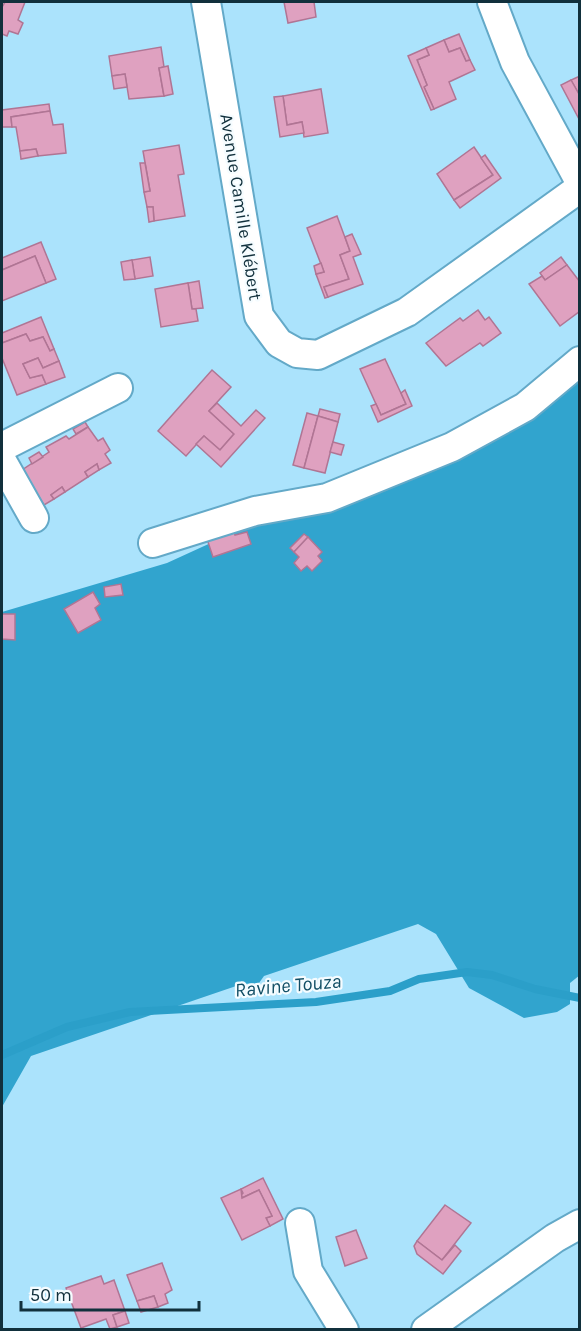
<svg xmlns="http://www.w3.org/2000/svg" width="581" height="1331" font-family="Karla,sans-serif">
<rect width="100%" height="100%" fill="#abe3fc"/>
<polygon fill="#31a4ce" points="579,370 580,975 570,983 570,1004 557,1012 524,1018 469,988 436,934 418,924 264,976 259,983 242,984 31,1056 2,1107 2,612 167,563 560,383"/>
<g fill="none" stroke-linecap="round" stroke-linejoin="round">
<polyline stroke="#2b9fc9" stroke-width="8" points="2,1055 67,1027 130,1012 316,1002 390,991 419,979 467,972 492,975 535,989 580,998"/>
</g>
<g fill="#dfa1c0" stroke="#b07594" stroke-width="1.5">
<polygon points="5,2 25,2 18,20 23,23 18,34 9,31 7,36 2,34 2,7"/>
<polygon points="284,2 314,2 316,17 288,23"/>
<polygon points="459,34 470,60 466,61 460,48 449,52 444,40"/>
<polygon points="444,40 449,52 460,48 466,61 470,60 475,70 449,82 456,99 434,109 424,87 427,85 417,60 429,55 426,48"/>
<polygon points="161,47 164,67 159,68 164,96 129,99 125,74 112,76 109,56"/>
<polygon points="426,48 429,55 417,60 427,85 424,87 434,109 431,110 408,56"/>
<polygon points="168,66 173,94 164,96 159,68"/>
<polygon points="125,74 127,87 114,89 112,76"/>
<polygon points="580,76 580,96 571,80"/>
<polygon points="571,80 580,96 580,121 561,85"/>
<polygon points="321,89 328,133 304,137 302,122 287,125 283,96"/>
<polygon points="283,96 287,125 302,122 304,133 280,137 274,97"/>
<polygon points="49,104 50,111 11,117 12,127 2,127 2,110"/>
<polygon points="50,111 53,125 63,124 66,153 38,156 36,149 20,151 16,127 12,127 11,117"/>
<polygon points="179,145 184,174 178,175 185,216 154,221 153,207 147,207 144,192 150,191 143,151"/>
<polygon points="474,147 493,175 454,200 437,174"/>
<polygon points="36,149 38,156 21,159 20,151"/>
<polygon points="485,155 501,178 460,208 454,200 493,175 481,158"/>
<polygon points="140,163 145,163 150,191 144,192"/>
<polygon points="147,207 153,207 154,221 149,222"/>
<polygon points="337,216 350,251 340,255 349,279 324,287 328,297 325,298 316,274 324,272 307,228"/>
<polygon points="352,234 361,254 353,257 363,284 328,297 324,287 349,279 340,255 350,251 345,237"/>
<polygon points="41,242 56,279 46,283 35,256 2,270 2,258"/>
<polygon points="35,256 46,283 2,301 2,270"/>
<polygon points="150,257 153,276 135,279 132,260"/>
<polygon points="561,257 567,265 545,280 540,273"/>
<polygon points="132,260 135,279 124,280 121,262"/>
<polygon points="321,263 324,272 316,274 314,266"/>
<polygon points="567,265 580,282 580,311 560,326 529,284 542,276 545,280"/>
<polygon points="199,281 203,308 192,309 188,283"/>
<polygon points="188,283 192,309 196,309 198,321 161,327 155,289"/>
<polygon points="478,310 485,320 489,317 501,333 483,346 480,343 446,366 426,343 460,318 463,321"/>
<polygon points="41,317 54,349 50,351 43,337 30,341 26,334 2,343 2,333"/>
<polygon points="26,334 30,341 43,337 50,351 54,349 59,361 43,368 38,358 23,364 30,378 42,375 46,384 17,395 2,358 2,343"/>
<polygon points="38,358 43,368 59,361 65,377 46,384 42,375 30,378 23,364"/>
<polygon points="385,359 406,404 381,415 360,369"/>
<polygon points="212,370 231,387 209,411 234,434 220,450 204,436 186,456 158,431"/>
<polygon points="405,390 412,406 378,422 371,406 376,404 381,415 406,404 401,393"/>
<polygon points="217,403 241,426 256,410 265,418 221,467 196,444 204,436 220,450 234,434 209,411"/>
<polygon points="320,409 340,414 338,422 318,416"/>
<polygon points="307,413 318,416 304,468 293,465"/>
<polygon points="318,416 338,422 325,473 304,468"/>
<polygon points="85,422 88,427 76,434 73,429"/>
<polygon points="88,427 98,441 103,438 110,450 105,454 111,463 99,470 97,464 85,472 88,477 65,492 62,487 51,495 54,499 44,505 22,470 49,452 46,447 66,436 69,439"/>
<polygon points="333,442 344,445 341,455 330,452"/>
<polygon points="39,452 43,457 32,464 29,458"/>
<polygon points="97,464 99,470 88,477 85,472"/>
<polygon points="62,487 65,492 54,499 51,495"/>
<polygon points="232,526 235,535 247,532 251,544 213,557 206,536"/>
<polygon points="304,534 308,537 294,552 290,548"/>
<polygon points="308,537 322,552 318,556 322,561 312,571 307,566 301,571 294,563 299,557 294,552"/>
<polygon points="121,584 123,595 105,597 104,587"/>
<polygon points="93,592 100,604 95,608 101,620 78,633 64,609"/>
<polygon points="2,614 15,614 15,640 2,639"/>
<polygon points="263,1178 283,1219 270,1226 266,1218 272,1216 259,1190 242,1198 241,1195 243,1193 241,1189"/>
<polygon points="241,1189 242,1198 259,1190 272,1216 266,1218 270,1226 242,1240 221,1198"/>
<polygon points="445,1205 471,1223 442,1260 417,1241"/>
<polygon points="356,1230 367,1258 345,1266 336,1237"/>
<polygon points="417,1241 442,1260 455,1245 461,1251 443,1274 417,1254 414,1246"/>
<polygon points="162,1263 172,1290 165,1294 168,1303 158,1307 154,1296 137,1301 127,1275"/>
<polygon points="101,1276 104,1284 114,1280 125,1311 113,1315 117,1327 110,1329 106,1319 81,1328 66,1288"/>
<polygon points="154,1296 158,1307 141,1312 137,1301"/>
<polygon points="125,1311 129,1323 117,1327 113,1315"/>
</g>
<g fill="none" stroke-linecap="round" stroke-linejoin="round">
<defs>
<g id="minor">
<polyline points="206,2 259,316 279,343 297,353 318,355 407,312 580,188"/>
<polyline points="492,2 515,62 580,182"/>
<polyline points="2,447 118,388"/>
<polyline points="2,461 34,518"/>
<polyline points="153,543 255,511 327,498 452,447 525,407 580,361"/>
<polyline points="300,1223 308,1271 344,1330"/>
<polyline points="426,1330 555,1238 580,1224"/>
</g>
</defs>
<use href="#minor" stroke="#63a9c8" stroke-width="32"/>
<use href="#minor" stroke="#fff" stroke-width="28"/>
</g>
<g text-anchor="middle" stroke-width="4.5" stroke-linejoin="round" paint-order="stroke">
<g font-size="18" fill="#11303c" stroke="#f5fcff">
<text transform="translate(241 207) rotate(81)" y="6">Avenue Camille Klébert</text>
</g>
<g font-size="20" font-style="italic" fill="#114e65" stroke="#f5fcff">
<text transform="translate(288 985) rotate(-5)" y="7">Ravine Touza</text>
</g>
</g>
<rect width="581" height="1331" fill="none" stroke="#11303c" stroke-width="6"/>
<path d="M21 1301v9h178v-9" fill="none" stroke="#11303c" stroke-width="3"/>
<text x="30" y="1301" font-size="18" fill="#11303c" stroke="#f5fcff" stroke-width="4.5" paint-order="stroke">50 m</text>
</svg>
